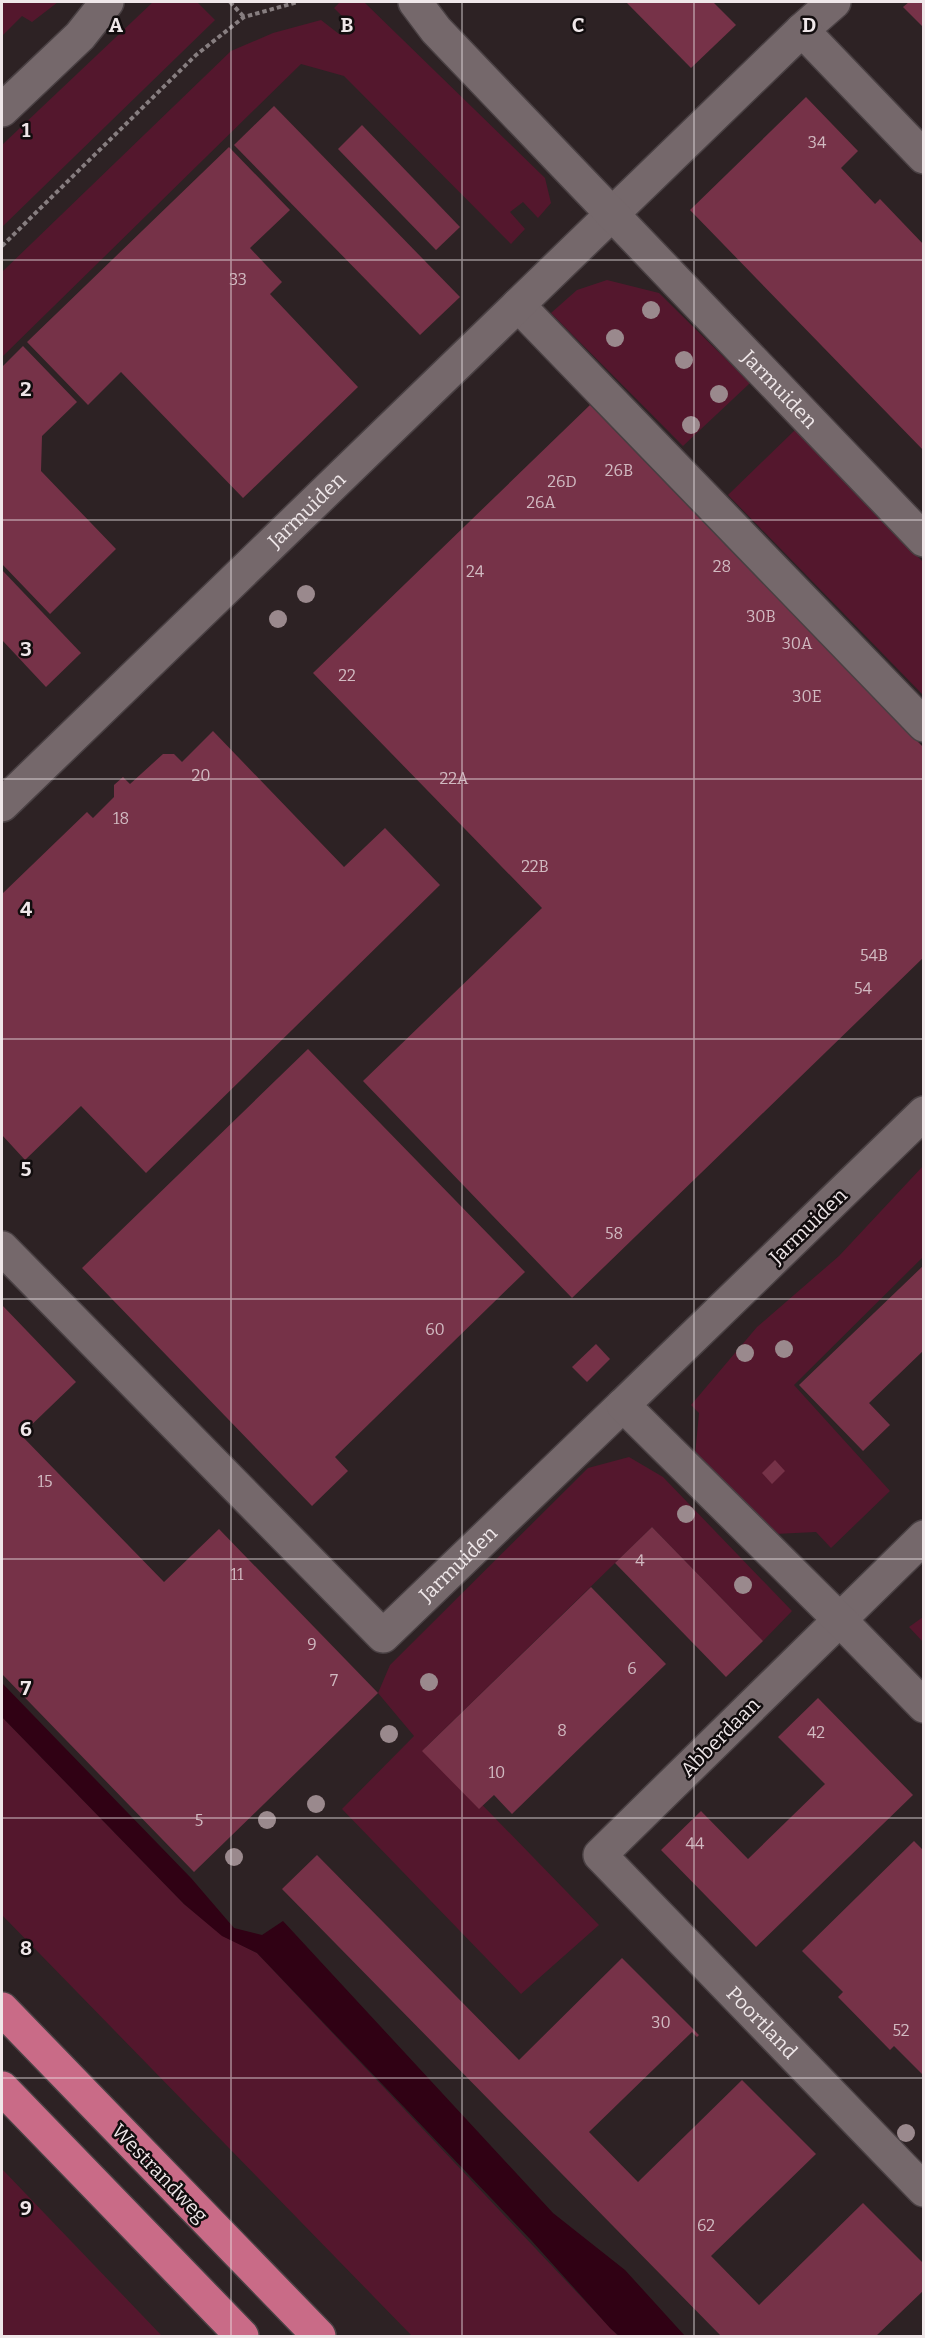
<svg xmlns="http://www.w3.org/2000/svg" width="925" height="2338" font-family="Bitter,serif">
<rect width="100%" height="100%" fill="#2d2224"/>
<g fill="#54172d">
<polygon points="2,2 58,2 32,22 22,16 2,36"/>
<polygon points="153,2 197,2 215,20 2,227 2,145"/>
<polygon points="340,2 364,2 545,178 551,203 538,218 523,202 510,212 525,229 511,244 344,76 301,64 2,357 2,272 231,51 273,33 321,20 339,34 349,23 334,8"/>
<polygon points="607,280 659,293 750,383 683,446 551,313 577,290"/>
<polygon points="795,430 923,562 923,695 728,495"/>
<polygon points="923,1166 923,1257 794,1385 890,1491 831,1548 816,1532 775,1534 695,1456 699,1413 691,1405 757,1327 839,1256"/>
<polygon points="629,1457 663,1477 792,1611 763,1641 652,1527 426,1747 599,1925 521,1994 342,1809 414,1736 378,1693 390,1665 588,1468"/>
<polygon points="923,1617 923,1642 909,1627"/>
<polygon points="2,1717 184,1904 223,1936 257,1953 618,2336 412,2336 2,1915"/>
<polygon points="2,2169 162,2336 2,2336"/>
</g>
<polygon fill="#300114" points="2,1683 191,1878 234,1928 262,1935 283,1921 553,2213 625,2270 685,2336 619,2336 610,2328 531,2240 257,1953 222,1936 184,1904 2,1717"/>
<g fill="#763248">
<polygon points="626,2 713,2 736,25 691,68"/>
<polygon points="909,2 924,2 924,28 903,7"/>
<polygon points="806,97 858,151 841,168 875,204 880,199 924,245 924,451 690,210"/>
<polygon points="274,106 460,297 420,335 234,145"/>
<polygon points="362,125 460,227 436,250 338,149"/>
<polygon points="229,147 290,210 250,248 282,282 270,294 358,387 243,498 121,372 88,405 27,342"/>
<polygon points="23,346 77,402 42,436 41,471 116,549 50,614 2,564 2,367"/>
<polygon points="590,405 747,567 753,562 876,689 871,694 924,748 924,957 572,1298 363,1081 542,908 313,673"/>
<polygon points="2,570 81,653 46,687 2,640"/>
<polygon points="213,731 344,867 385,828 440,885 146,1173 81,1106 25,1160 2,1135 2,894 87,812 93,818 114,797 114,785 123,777 130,784 163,754 174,754 182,762"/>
<polygon points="308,1049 525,1272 335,1457 348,1471 312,1506 82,1268"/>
<polygon points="924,1265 924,1350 869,1403 890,1425 863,1451 799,1385"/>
<polygon points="2,1305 76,1382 21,1435 164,1582 219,1529 378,1693 194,1872 2,1674"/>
<polygon points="596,1344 610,1359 587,1382 572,1367"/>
<polygon points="775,1460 785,1471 772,1484 762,1473"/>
<polygon points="652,1527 763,1641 726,1677 615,1563"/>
<polygon points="591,1587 666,1664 512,1814 494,1795 479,1809 422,1751"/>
<polygon points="818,1698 913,1795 756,1947 661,1850 701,1811 748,1859 825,1784 778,1737"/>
<polygon points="914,1841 924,1851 924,2076 894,2046 890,2050 838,1997 843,1992 802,1951"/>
<polygon points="317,1855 519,2060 622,1958 699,2035 697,2037 692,2032 589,2132 638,2182 742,2080 816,2154 711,2256 759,2305 863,2203 924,2264 924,2290 876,2336 721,2336 282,1889"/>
</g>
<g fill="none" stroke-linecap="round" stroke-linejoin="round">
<defs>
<g id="street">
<polyline points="802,30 834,2"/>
<polyline points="518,305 924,725"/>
<path id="s1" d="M 2,805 L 802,30 L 924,157"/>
<path id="s2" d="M 2,1248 L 383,1636 L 623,1405"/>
<path id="s3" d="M 924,1537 L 600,1855 L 924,2190"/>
</g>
<g id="secondary">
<path id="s4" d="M 415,2 L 436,30 L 924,540"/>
<polyline points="2,110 80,36 107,2"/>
<polyline points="924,1113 623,1405 839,1619 924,1706"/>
</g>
<g id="highway">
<polyline points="2,2009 319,2336"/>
<polyline points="2,2088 242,2336"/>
</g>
</defs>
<use href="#street" stroke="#494043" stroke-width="36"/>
<use href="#secondary" stroke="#494043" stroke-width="36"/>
<use href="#highway" stroke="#494043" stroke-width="36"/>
<g stroke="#877e80" stroke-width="4" stroke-dasharray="4.5 3" stroke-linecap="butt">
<polyline points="230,2 244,17"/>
<polyline points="2,246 196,55 244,17 298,2"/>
</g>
<use href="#street" stroke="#75686b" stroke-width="33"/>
<use href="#secondary" stroke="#75686b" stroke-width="33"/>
<use href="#highway" stroke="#c96b87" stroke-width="33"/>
</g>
<g fill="#9a898d">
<circle cx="651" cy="310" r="9"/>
<circle cx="615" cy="338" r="9"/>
<circle cx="684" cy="360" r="9"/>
<circle cx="719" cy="394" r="9"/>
<circle cx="691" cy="425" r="9"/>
<circle cx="306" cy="594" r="9"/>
<circle cx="278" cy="619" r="9"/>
<circle cx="784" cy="1349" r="9"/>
<circle cx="745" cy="1353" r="9"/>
<circle cx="686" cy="1514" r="9"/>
<circle cx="743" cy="1585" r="9"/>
<circle cx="429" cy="1682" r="9"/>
<circle cx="389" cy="1734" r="9"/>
<circle cx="316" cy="1804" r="9"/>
<circle cx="267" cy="1820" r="9"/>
<circle cx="234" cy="1857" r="9"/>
<circle cx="906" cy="2133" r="9"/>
</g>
<path fill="none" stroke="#efe7e9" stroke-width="1.5" stroke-opacity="0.55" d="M 231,2 L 231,2336M 462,2 L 462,2336M 694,2 L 694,2336M 2,260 L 924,260M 2,520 L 924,520M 2,779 L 924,779M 2,1039 L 924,1039M 2,1299 L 924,1299M 2,1559 L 924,1559M 2,1818 L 924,1818M 2,2078 L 924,2078"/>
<g text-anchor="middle" stroke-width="5" stroke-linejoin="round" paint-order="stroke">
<g font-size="16" fill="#d1bac1">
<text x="817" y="148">34</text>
<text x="238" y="285">33</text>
<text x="619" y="476">26B</text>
<text x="562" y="487">26D</text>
<text x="541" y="508">26A</text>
<text x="722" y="572">28</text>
<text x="475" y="577">24</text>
<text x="761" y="622">30B</text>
<text x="797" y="649">30A</text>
<text x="347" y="681">22</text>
<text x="807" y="702">30E</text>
<text x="201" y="781">20</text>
<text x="454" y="784">22A</text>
<text x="121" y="824">18</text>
<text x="535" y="872">22B</text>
<text x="874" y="961">54B</text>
<text x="863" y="994">54</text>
<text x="614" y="1239">58</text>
<text x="435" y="1335">60</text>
<text x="45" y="1487">15</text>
<text x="640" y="1566">4</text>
<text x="237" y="1580">11</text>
<text x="312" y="1650">9</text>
<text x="632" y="1674">6</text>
<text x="334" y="1686">7</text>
<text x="562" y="1736">8</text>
<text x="816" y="1738">42</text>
<text x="497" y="1778">10</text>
<text x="199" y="1826">5</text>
<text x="695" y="1849">44</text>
<text x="661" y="2028">30</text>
<text x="901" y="2036">52</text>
<text x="706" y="2231">62</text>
</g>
<g font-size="20" fill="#efe7e9" stroke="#120d0e">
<text dy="7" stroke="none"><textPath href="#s4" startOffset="532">Jarmuiden</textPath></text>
<text dy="7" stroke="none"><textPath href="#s1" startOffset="424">Jarmuiden</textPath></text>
<text transform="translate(808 1226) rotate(-44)" y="7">Jarmuiden</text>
<text dy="7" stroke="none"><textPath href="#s2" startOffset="648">Jarmuiden</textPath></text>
<text transform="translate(720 1737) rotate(-45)" y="7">Abberdaan</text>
<text dy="7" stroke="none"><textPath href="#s3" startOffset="687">Poortland</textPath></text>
<text transform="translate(160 2173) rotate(46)" y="7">Westrandweg</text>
</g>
</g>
<g font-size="20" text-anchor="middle" font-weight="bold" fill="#efe7e9" stroke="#120d0e" stroke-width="5" stroke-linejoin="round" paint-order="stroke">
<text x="116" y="32">A</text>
<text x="347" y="32">B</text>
<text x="578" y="32">C</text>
<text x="809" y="32">D</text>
<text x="26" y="137">1</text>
<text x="26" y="396">2</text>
<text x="26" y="656">3</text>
<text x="26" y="916">4</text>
<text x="26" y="1176">5</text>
<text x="26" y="1436">6</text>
<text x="26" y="1695">7</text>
<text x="26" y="1955">8</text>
<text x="26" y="2215">9</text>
</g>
<rect width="925" height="2338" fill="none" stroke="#efe7e9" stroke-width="6"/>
</svg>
